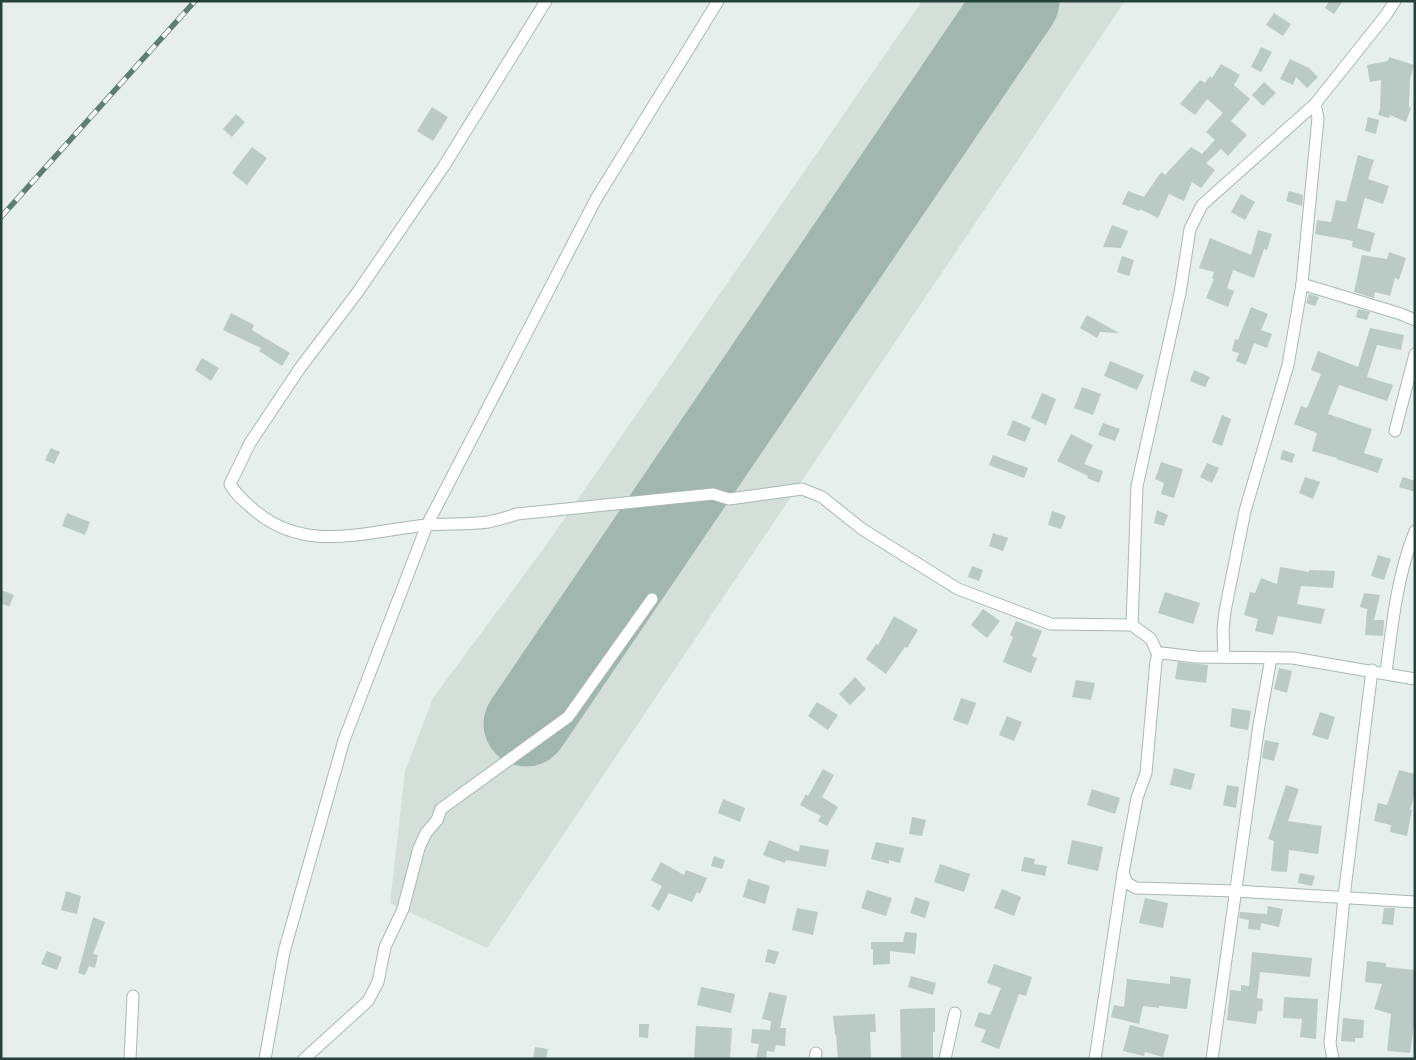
<svg xmlns="http://www.w3.org/2000/svg" width="1416" height="1060" font-family="'Work Sans',sans-serif">
<rect width="100%" height="100%" fill="#e6efeb"/>
<polygon fill="#d4dfda" points="922,1 1125,1 487,948 390,903 405,771 433,698 547,544"/>
<g fill="none" stroke-linecap="round" stroke-linejoin="round">
<polyline stroke="#a2b6b0" stroke-width="85" points="526,724 1017,1"/>
</g>
<g fill="#bbcac4">
<polygon points="1329,1 1343,1 1334,14 1325,8"/>
<polygon points="1274,13 1291,24 1283,36 1266,25"/>
<polygon points="1261,47 1272,52 1261,72 1251,67"/>
<polygon points="1389,57 1414,65 1410,79 1409,107 1411,108 1406,122 1390,115 1389,118 1378,115 1380,109 1381,80 1370,82 1367,65 1388,61"/>
<polygon points="1290,59 1309,68 1318,77 1307,88 1296,77 1293,85 1280,79"/>
<polygon points="1221,64 1240,75 1234,85 1250,99 1231,121 1247,135 1228,156 1221,149 1206,163 1215,170 1201,188 1192,182 1184,201 1169,194 1158,218 1140,209 1139,211 1122,204 1128,191 1144,197 1159,175 1162,172 1165,175 1191,147 1202,154 1215,140 1206,132 1223,113 1207,99 1195,115 1180,104 1200,80 1205,83 1210,76 1212,78"/>
<polygon points="1264,82 1276,93 1263,106 1252,95"/>
<polygon points="432,107 448,117 433,141 417,131"/>
<polygon points="236,114 245,122 232,137 223,129"/>
<polygon points="1368,117 1379,120 1376,134 1365,131"/>
<polygon points="252,147 267,158 247,185 232,173"/>
<polygon points="1358,155 1374,160 1368,179 1389,186 1383,204 1365,198 1364,201 1357,228 1375,233 1370,252 1352,247 1353,241 1315,234 1317,220 1331,222 1336,200 1346,202"/>
<polygon points="1289,191 1303,195 1302,206 1286,201"/>
<polygon points="1241,194 1255,202 1245,220 1231,212"/>
<polygon points="1112,225 1128,231 1121,248 1103,247"/>
<polygon points="1258,230 1272,234 1267,250 1264,249 1254,278 1233,270 1227,288 1234,291 1228,307 1206,298 1214,279 1212,278 1214,272 1199,268 1210,238 1251,255"/>
<polygon points="1389,252 1406,258 1399,280 1395,278 1390,296 1375,292 1374,298 1354,292 1362,255 1387,259"/>
<polygon points="1122,256 1134,260 1129,276 1117,272"/>
<polygon points="1309,294 1319,297 1315,306 1306,303"/>
<polygon points="1251,307 1268,314 1261,330 1272,334 1267,348 1254,343 1246,365 1236,361 1239,353 1232,351 1235,339 1238,340"/>
<polygon points="1358,309 1370,312 1367,320 1356,317"/>
<polygon points="231,313 254,325 252,330 290,353 282,366 259,351 261,348 223,330"/>
<polygon points="1087,315 1119,333 1100,332 1097,338 1080,328"/>
<polygon points="1370,328 1404,335 1401,350 1377,345 1367,377 1393,385 1387,401 1339,385 1328,414 1372,429 1364,453 1383,459 1378,473 1336,459 1337,458 1312,451 1317,433 1294,424 1301,406 1307,408 1321,374 1311,370 1318,351 1358,367"/>
<polygon points="202,358 219,368 211,381 195,370"/>
<polygon points="1110,361 1144,375 1137,390 1104,376"/>
<polygon points="1194,370 1210,377 1205,387 1190,381"/>
<polygon points="1082,387 1101,394 1093,415 1074,408"/>
<polygon points="1042,393 1056,399 1046,425 1031,418"/>
<polygon points="1222,415 1231,419 1222,446 1212,442"/>
<polygon points="1013,420 1031,428 1025,442 1007,435"/>
<polygon points="1103,423 1120,429 1115,441 1098,435"/>
<polygon points="1071,434 1093,445 1084,464 1103,471 1099,483 1087,478 1088,476 1057,461"/>
<polygon points="51,448 60,452 54,464 45,460"/>
<polygon points="1283,450 1295,454 1292,463 1280,459"/>
<polygon points="993,455 1028,468 1024,478 989,465"/>
<polygon points="1161,462 1183,469 1174,498 1161,494 1164,483 1155,479"/>
<polygon points="1207,463 1219,468 1212,483 1200,477"/>
<polygon points="1305,477 1320,482 1313,499 1299,493"/>
<polygon points="1403,477 1415,481 1415,492 1399,487"/>
<polygon points="1157,510 1168,515 1164,526 1154,523"/>
<polygon points="1052,511 1066,516 1061,529 1048,525"/>
<polygon points="67,513 90,522 85,535 62,526"/>
<polygon points="993,533 1008,538 1003,551 989,546"/>
<polygon points="1378,555 1391,559 1384,580 1371,576"/>
<polygon points="972,566 983,570 979,581 968,577"/>
<polygon points="1280,567 1309,572 1309,570 1335,571 1333,588 1301,586 1297,604 1325,609 1321,624 1278,616 1273,635 1255,631 1258,619 1244,615 1250,592 1255,593 1261,578 1277,584"/>
<polygon points="1,590 14,595 9,607 1,603"/>
<polygon points="1165,592 1200,603 1193,624 1158,613"/>
<polygon points="1364,593 1380,595 1374,620 1384,620 1383,636 1365,635 1367,609 1360,607"/>
<polygon points="983,609 1000,621 987,638 971,625"/>
<polygon points="894,616 918,630 907,648 905,647 886,674 866,659 876,644 878,645"/>
<polygon points="1016,621 1042,631 1032,656 1037,658 1031,673 1003,662 1013,637 1010,635"/>
<polygon points="1178,662 1208,665 1206,683 1175,679"/>
<polygon points="1279,668 1292,671 1287,693 1274,689"/>
<polygon points="855,677 866,689 850,705 839,694"/>
<polygon points="1076,680 1095,683 1091,700 1072,697"/>
<polygon points="961,698 976,703 968,725 953,720"/>
<polygon points="817,702 838,715 828,730 808,716"/>
<polygon points="1232,708 1251,711 1248,730 1230,727"/>
<polygon points="1320,712 1335,717 1328,740 1312,735"/>
<polygon points="1007,716 1022,722 1014,741 999,735"/>
<polygon points="1265,740 1279,743 1274,761 1262,758"/>
<polygon points="1174,768 1195,774 1191,790 1170,785"/>
<polygon points="823,769 834,775 822,797 838,807 827,826 818,821 821,816 800,805 806,794 808,796"/>
<polygon points="1399,770 1415,774 1415,793 1410,810 1412,810 1407,836 1390,832 1391,825 1374,821 1378,803 1387,805"/>
<polygon points="1227,785 1239,787 1236,808 1223,805"/>
<polygon points="1286,785 1299,789 1288,821 1322,826 1318,854 1289,850 1287,872 1271,871 1274,841 1268,839"/>
<polygon points="1092,789 1120,798 1115,814 1087,805"/>
<polygon points="723,799 745,808 740,822 718,813"/>
<polygon points="912,817 926,820 922,836 909,834"/>
<polygon points="769,840 799,852 800,845 829,850 826,867 786,860 785,863 763,855"/>
<polygon points="1072,840 1103,847 1098,871 1067,864"/>
<polygon points="876,842 904,848 900,863 889,860 889,864 871,859"/>
<polygon points="714,856 725,860 722,869 711,866"/>
<polygon points="1024,857 1035,859 1034,864 1047,866 1045,876 1021,871"/>
<polygon points="661,862 684,875 686,870 707,878 700,894 697,892 692,902 669,893 659,911 651,906 662,886 651,880"/>
<polygon points="940,864 970,874 964,892 934,882"/>
<polygon points="1300,873 1315,876 1312,886 1298,883"/>
<polygon points="748,879 770,886 765,904 743,897"/>
<polygon points="1002,889 1021,897 1014,916 994,908"/>
<polygon points="867,890 892,898 886,916 861,908"/>
<polygon points="66,891 81,896 77,914 61,910"/>
<polygon points="915,897 930,902 925,918 910,913"/>
<polygon points="1145,898 1168,903 1163,928 1139,923"/>
<polygon points="1268,906 1283,909 1279,927 1261,923 1260,930 1248,929 1249,920 1239,918 1240,912 1267,914"/>
<polygon points="797,908 818,912 813,935 792,930"/>
<polygon points="1384,908 1395,908 1393,925 1382,924"/>
<polygon points="93,917 105,922 93,954 98,955 95,968 89,966 85,975 78,973"/>
<polygon points="905,932 917,933 915,954 890,951 890,964 873,965 873,949 871,949 871,942 903,942"/>
<polygon points="768,949 779,952 775,964 765,962"/>
<polygon points="47,951 62,957 57,970 41,964"/>
<polygon points="1252,952 1312,958 1310,977 1260,972 1257,998 1263,999 1262,1011 1258,1011 1256,1024 1227,1020 1230,990 1241,991 1241,985 1249,986"/>
<polygon points="1367,961 1386,963 1386,967 1415,970 1415,1018 1410,1053 1387,1051 1391,1014 1374,1009 1382,984 1365,982"/>
<polygon points="994,964 1032,977 1026,996 1019,994 999,1049 981,1042 986,1030 974,1026 979,1012 990,1015 1001,988 987,983"/>
<polygon points="911,976 936,983 933,995 908,987"/>
<polygon points="1170,976 1191,979 1187,1009 1159,1006 1159,1008 1143,1006 1139,1024 1111,1017 1114,1005 1124,1007 1127,979 1170,984"/>
<polygon points="701,987 735,994 731,1013 697,1005"/>
<polygon points="769,992 787,996 780,1028 786,1028 785,1046 776,1045 774,1052 767,1051 766,1059 756,1059 759,1044 751,1043 752,1029 770,1030 771,1021 762,1019"/>
<polygon points="1284,997 1318,999 1316,1039 1300,1037 1302,1019 1283,1018"/>
<polygon points="929,1008 935,1008 935,1032 933,1032 933,1059 901,1059 900,1009"/>
<polygon points="875,1014 876,1032 870,1032 871,1059 838,1059 836,1035 835,1035 833,1016"/>
<polygon points="1343,1018 1364,1020 1363,1038 1355,1038 1355,1042 1341,1041"/>
<polygon points="639,1024 649,1024 648,1038 639,1037"/>
<polygon points="1130,1025 1169,1035 1163,1057 1145,1052 1144,1056 1123,1051"/>
<polygon points="696,1026 732,1028 730,1059 694,1059"/>
<polygon points="535,1047 548,1049 546,1059 533,1059"/>
</g>
<g fill="none" stroke-linecap="round" stroke-linejoin="round">
<defs>
<g id="minor">
<path d="M 546,1 L 444,166 L 357,293 L 300,368 L 250,443 L 230,484 C 235,494 244,501 253,509 C 305,555 366,531 427,525 C 447,523 468,525 488,522 C 498,520 508,517 517,514 L 713,494 L 729,499 L 802,489 L 822,497 L 862,529 L 958,589 L 1051,624 L 1132,625 L 1151,639 L 1158,655"/>
<polyline points="1302,284 1318,118 1315,104"/>
<polyline points="1395,431 1415,354"/>
<polyline points="1132,625 1137,486 1180,293 1190,229 1202,205 1315,104 1386,15 1395,1"/>
<polyline points="1224,657 1223,630 1225,611 1245,511 1288,365 1302,284 1401,314 1415,320"/>
<path d="M 1386,673 C 1392,625 1397,576 1415,531"/>
<polyline points="1415,679 1293,658 1196,657 1162,653 1158,655 1156,661 1146,773 1137,798 1123,873 1127,883 1136,888 1236,891 1415,902"/>
<polyline points="130,1059 133,996"/>
<polyline points="265,1059 284,952 344,740 427,525 596,199 718,1"/>
<polyline points="304,1059 368,1001 378,982 385,947 403,909 419,848 426,833 437,820 441,809 568,717 652,599"/>
<polyline points="815,1059 816,1053"/>
<polyline points="945,1059 955,1013"/>
<polyline points="1095,1059 1123,873"/>
<polyline points="1212,1059 1259,725 1271,658"/>
<polyline points="1333,1059 1330,1043 1344,897 1372,670"/>
</g>
</defs>
<use href="#minor" stroke="#a8b8b2" stroke-width="13"/>
<use href="#minor" stroke="#fff" stroke-width="11"/>
<defs>
<polyline id="rail" points="1,217 195,1"/>
</defs>
<use href="#rail" stroke="#5f7d75" stroke-width="5.5"/>
<use href="#rail" stroke="#f7fbf9" stroke-width="4" stroke-dasharray="11" stroke-linecap="butt"/>
</g>
<rect width="1416" height="1060" fill="none" stroke="#24423a" stroke-width="5"/>
</svg>
